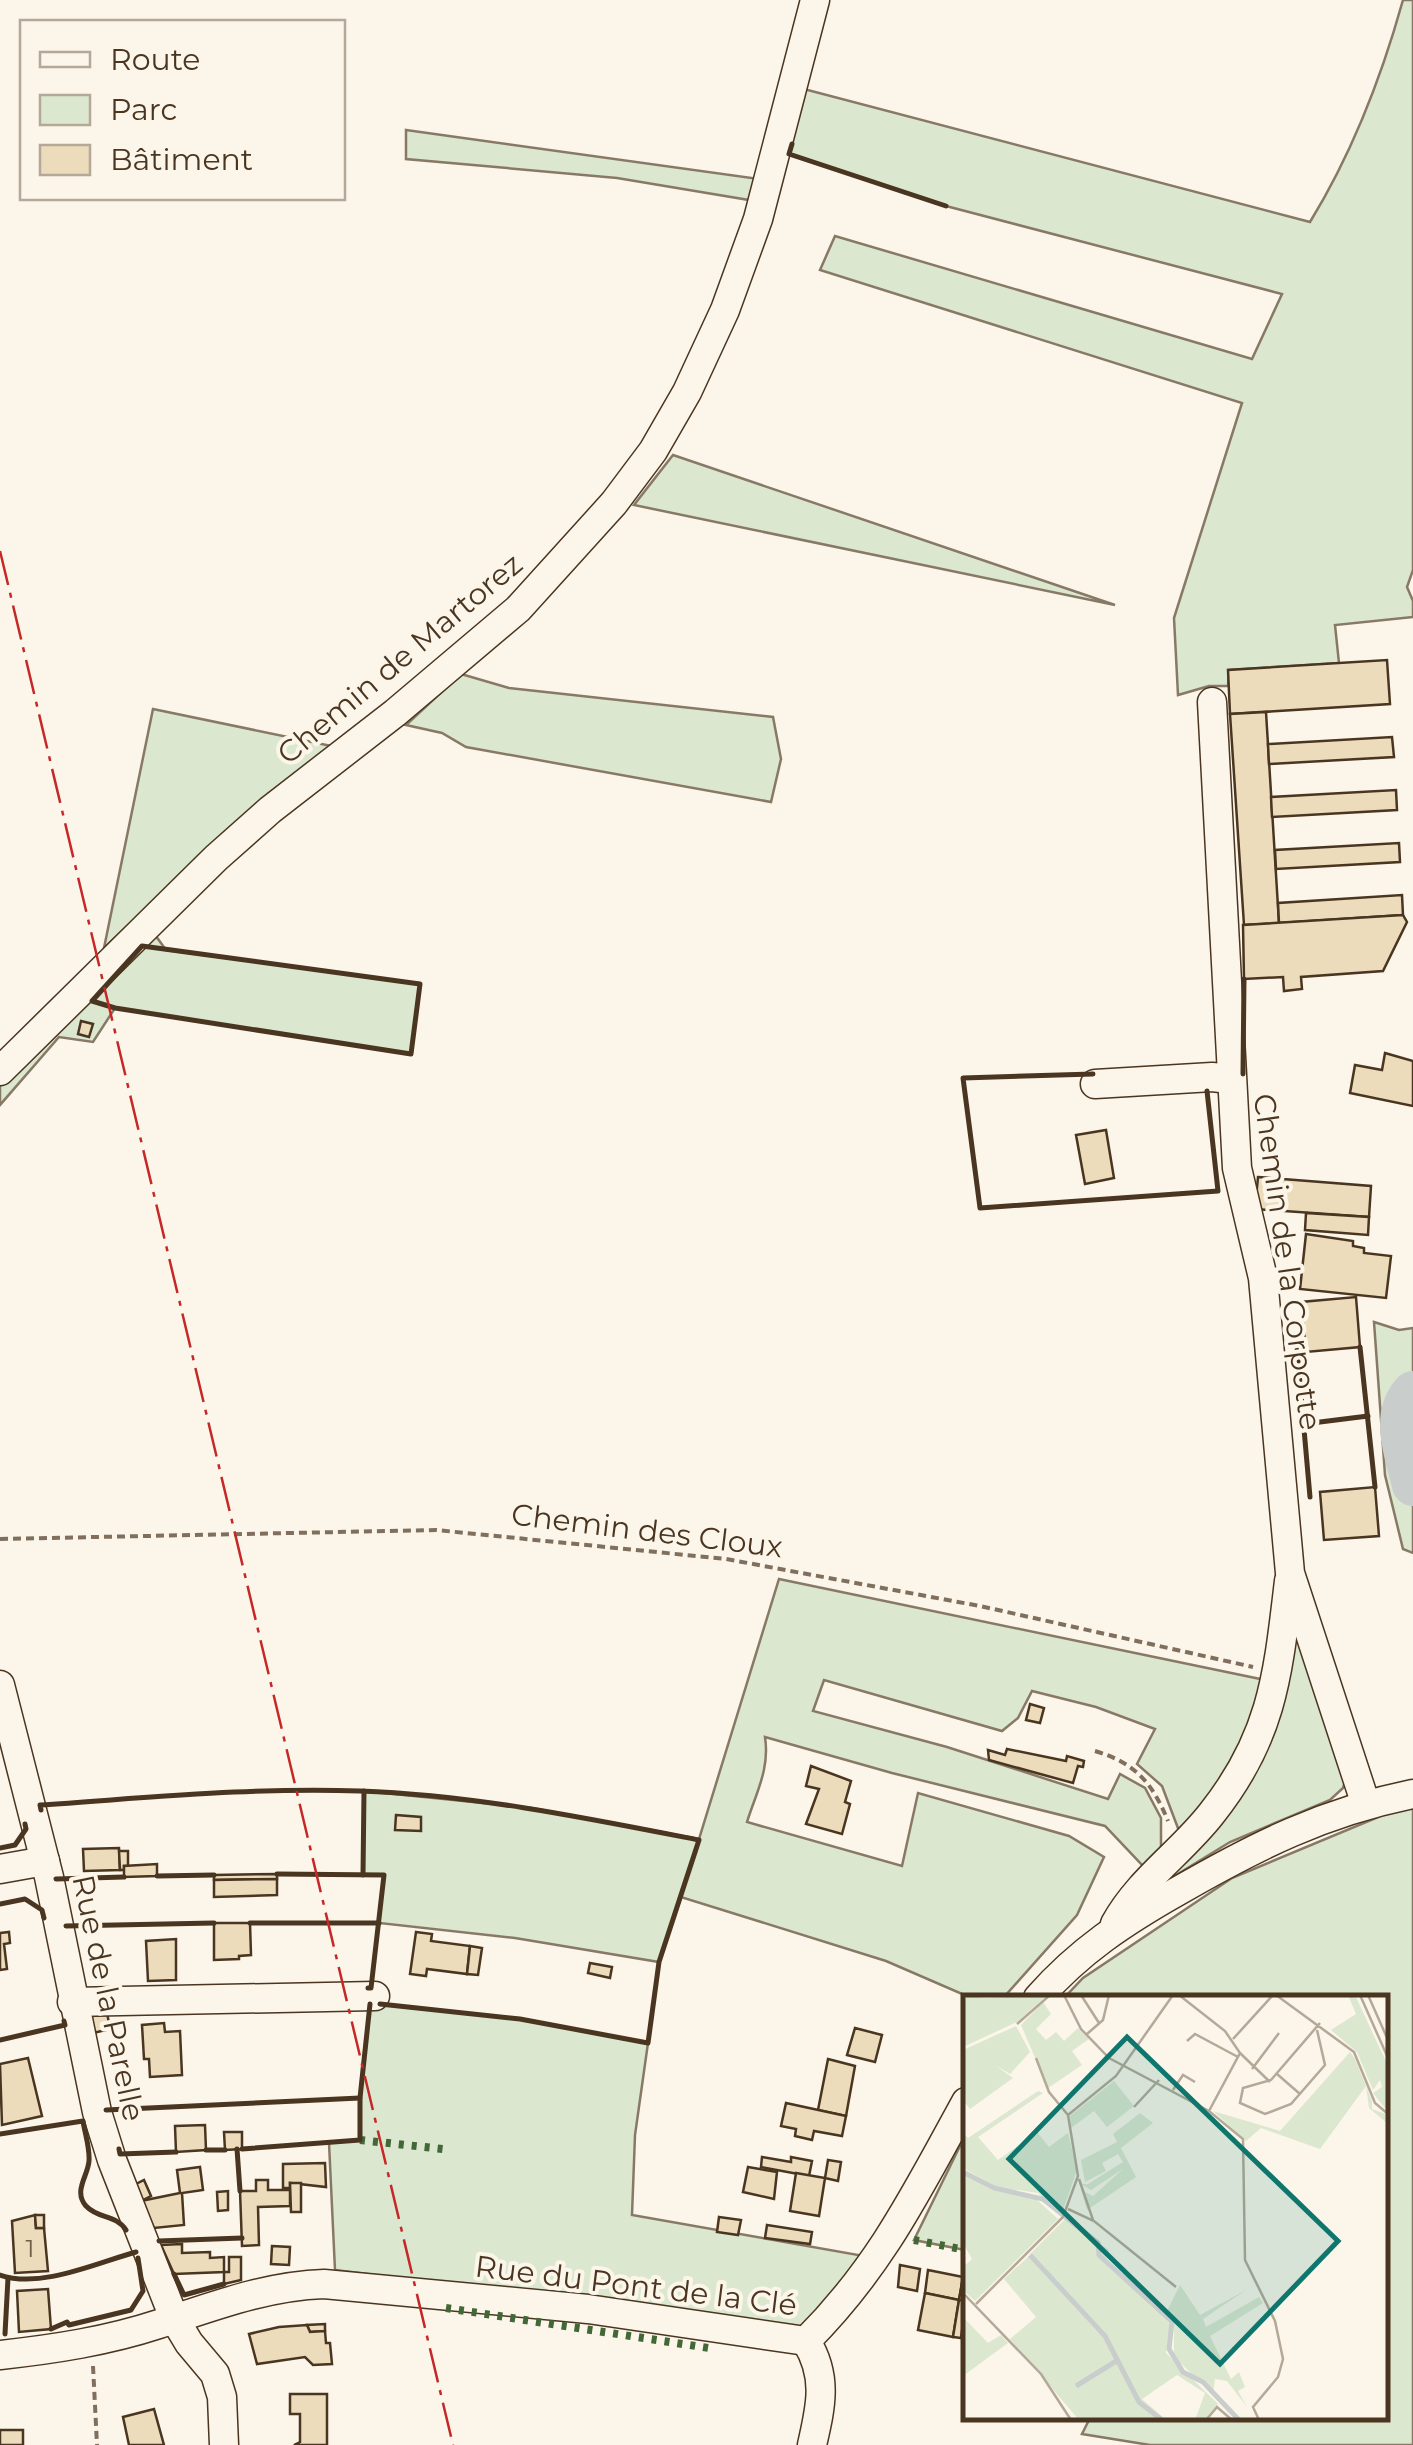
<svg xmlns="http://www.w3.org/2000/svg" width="1413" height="2445" font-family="Montserrat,sans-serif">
<rect width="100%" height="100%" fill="#fbf6e9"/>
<g fill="#dce7d0" stroke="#887966" stroke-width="2.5">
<path d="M 1403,0 L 1413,0 L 1413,570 L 1407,587 L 1413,601 L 1413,617 L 1335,625 L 1339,663 L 1229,670 L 1228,686 L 1209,686 L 1178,695 L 1174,618 L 1242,403 L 820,270 L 835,236 L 1252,359 L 1282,294 L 946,206 L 789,154 L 804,89 L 1310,222 C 1353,152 1381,79 1403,0 Z"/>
<polygon points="406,130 759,179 755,201 617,178 406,159"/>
<polygon points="673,455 1115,605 634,505"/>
<polygon points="461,674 509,688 773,717 781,759 771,802 466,747 442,733 406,725"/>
<polygon points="153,709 336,747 215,845 104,948"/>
<polygon points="153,932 166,950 420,984 411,1054 115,1008 93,1042 59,1037 0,1105 0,1080"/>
<polygon points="1374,1322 1399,1330 1413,1328 1413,1553 1403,1549 1385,1475"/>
<path d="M 779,1579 L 1265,1680 L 1245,1742 L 1181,1836 L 1162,1786 L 1137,1764 L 1155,1729 L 1096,1707 L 1032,1691 L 1018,1718 L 1002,1731 L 824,1680 L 813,1711 L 947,1747 L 1108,1799 L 1120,1774 L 1145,1788 L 1161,1818 L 1161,1848 L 1145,1868 L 1105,1826 L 892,1773 L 765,1737 C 770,1769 756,1793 747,1822 L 902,1866 L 918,1793 L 1069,1836 L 1104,1857 L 1077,1915 L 1004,1997 L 969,1997 L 886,1961 L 681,1897 L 659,1962 L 515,1938 L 379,1923 L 384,1875 L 363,1875 L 364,1791 L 532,1808 L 699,1839 Z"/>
<polygon points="1293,1615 1347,1774 1343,1788 1330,1800 1230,1842 1168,1880 1234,1798"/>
<polygon points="1413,1808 1413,2445 1150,2445 1082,2434 1090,2418 1386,2418 1386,1998 1064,1998 1083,1978 1232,1878 1395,1810"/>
<polygon points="370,2003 520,2019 648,2043 635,2135 632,2215 864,2256 801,2328 335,2270 329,2143 360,2140 360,2098"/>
<polygon points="965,2137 965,2250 914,2240 959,2148"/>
</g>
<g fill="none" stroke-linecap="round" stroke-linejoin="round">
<path stroke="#c9cecd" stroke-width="42" d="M 1413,1392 C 1390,1416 1406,1456 1413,1485"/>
</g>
<g fill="#ecdcbc" stroke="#4a3520" stroke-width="2.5">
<polygon points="1387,660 1390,704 1230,714 1228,670"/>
<polygon points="1266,712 1279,923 1244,925 1230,714"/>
<polygon points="1392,737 1394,757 1269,764 1268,744"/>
<polygon points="1396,790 1397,810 1272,817 1271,797"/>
<polygon points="1399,843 1400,862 1276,869 1275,850"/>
<polygon points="1402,895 1403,915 1279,923 1278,903"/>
<polygon points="1403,915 1407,922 1383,971 1301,977 1302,989 1284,991 1283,977 1244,979 1243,925"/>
<polygon points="81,1021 93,1024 89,1037 78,1034"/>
<polygon points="1385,1053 1413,1061 1413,1106 1350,1093 1355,1065 1382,1070"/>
<polygon points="1106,1130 1114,1178 1085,1184 1076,1135"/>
<polygon points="1258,1177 1371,1186 1369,1217 1255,1209"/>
<polygon points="1306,1213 1369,1217 1368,1235 1305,1230"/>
<polygon points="1306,1234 1353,1241 1353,1246 1364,1248 1364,1253 1391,1256 1386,1298 1300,1289"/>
<polygon points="1356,1297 1360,1347 1306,1352 1301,1302"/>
<polygon points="1375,1487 1379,1536 1324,1540 1320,1492"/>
<polygon points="1030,1704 1044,1708 1040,1723 1026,1720"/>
<polygon points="1007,1749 1066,1761 1067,1756 1084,1761 1083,1767 1078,1766 1073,1783 989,1760 988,1750 1005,1755"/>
<polygon points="811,1766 851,1781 845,1802 850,1804 842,1834 806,1824 819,1789 806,1786"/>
<polygon points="396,1815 421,1817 421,1831 395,1830"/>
<polygon points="119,1848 120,1870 84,1871 83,1849"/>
<polygon points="119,1851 128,1851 128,1866 124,1866 124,1870 120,1870"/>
<polygon points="157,1864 157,1876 124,1877 124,1866"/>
<polygon points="277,1874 277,1879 214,1880 214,1875"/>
<polygon points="277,1879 277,1895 214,1897 214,1880"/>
<polygon points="214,1923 250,1923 251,1955 239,1956 239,1959 214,1960"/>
<polygon points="9,1932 10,1943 4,1944 7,1969 0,1970 0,1933"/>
<polygon points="416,1932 432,1934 431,1941 470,1946 467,1974 427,1969 426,1976 410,1974"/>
<polygon points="176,1939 176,1980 148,1981 146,1941"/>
<polygon points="470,1946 482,1948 478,1975 467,1974"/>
<polygon points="590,1963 612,1967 610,1978 588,1973"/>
<polygon points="106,2007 110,2029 89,2034 84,2009"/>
<polygon points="164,2023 165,2032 180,2031 182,2075 150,2077 149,2059 144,2059 142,2025"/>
<polygon points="855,2028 882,2035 875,2062 847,2055"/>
<polygon points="28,2058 42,2116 2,2125 0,2064"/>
<polygon points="828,2059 855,2066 846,2116 818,2110"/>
<polygon points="786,2103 846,2116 842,2136 814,2131 812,2140 795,2136 796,2129 781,2126"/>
<polygon points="205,2125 206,2150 176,2152 175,2126"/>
<polygon points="224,2132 242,2132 242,2149 225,2150"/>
<polygon points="762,2157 791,2162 791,2157 812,2161 809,2176 761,2167"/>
<polygon points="828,2160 841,2162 838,2181 825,2178"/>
<polygon points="325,2163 326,2187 290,2183 290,2188 283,2188 283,2164"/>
<polygon points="200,2167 203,2190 182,2193 184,2225 154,2228 141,2201 180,2193 177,2170"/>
<polygon points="748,2167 777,2172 774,2199 743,2192"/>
<polygon points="796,2173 825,2178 819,2216 790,2211"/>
<polygon points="144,2180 151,2196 141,2201 134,2185"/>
<polygon points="256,2180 268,2180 268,2190 290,2190 290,2206 258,2207 259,2245 242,2246 240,2191 256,2191"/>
<polygon points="290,2183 301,2183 301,2212 291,2212"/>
<polygon points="228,2191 228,2210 218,2211 217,2192"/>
<polygon points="35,2215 36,2228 44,2228 48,2271 15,2273 12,2221"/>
<polygon points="35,2215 44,2215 44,2228 36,2228"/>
<polygon points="719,2217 741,2220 738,2235 717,2232"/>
<polygon points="767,2225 812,2232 810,2244 765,2238"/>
<polygon points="182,2244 182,2253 210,2252 210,2258 224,2257 224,2272 174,2274 161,2245"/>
<polygon points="272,2246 290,2247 289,2265 271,2264"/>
<polygon points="229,2257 241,2257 241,2280 224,2284 224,2272 229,2272"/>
<polygon points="900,2265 920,2269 917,2291 898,2287"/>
<polygon points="928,2270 963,2277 959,2300 925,2293"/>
<polygon points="963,2277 966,2277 966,2301 959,2300"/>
<polygon points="48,2289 51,2329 19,2332 17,2291"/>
<polygon points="925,2293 959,2300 953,2337 918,2330"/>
<polygon points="959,2300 966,2301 961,2338 953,2337"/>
<polygon points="325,2324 325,2331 310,2332 307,2325"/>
<polygon points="307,2325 310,2332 325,2331 326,2343 330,2343 332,2364 313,2365 305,2357 257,2364 249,2334 279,2327"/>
<polygon points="290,2394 327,2394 327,2445 294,2445 300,2442 300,2414 290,2414"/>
<polygon points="154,2409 164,2445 129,2445 123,2417"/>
<rect x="0" y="2430" width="23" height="15"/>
</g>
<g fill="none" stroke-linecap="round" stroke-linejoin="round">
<defs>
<g id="minor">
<polyline points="1212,702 1237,1168 1263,1278 1290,1573 1366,1805"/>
<polyline points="0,1071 216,858 270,810 395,713 518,609 614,503 653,451 687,392 725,310 758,219 815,0"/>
<polyline points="1095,1084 1212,1077 1230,1079"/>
<polyline points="0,1685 49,1877 97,2112 112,2160 174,2318 189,2343 215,2374 222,2397 224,2445"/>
<polyline points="0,1869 45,1861"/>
<path d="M 1115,1924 C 1139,1880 1182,1852 1212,1813 C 1273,1736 1278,1674 1289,1581"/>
<path d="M 1038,1998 C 1079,1951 1125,1921 1178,1891 C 1256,1846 1324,1812 1413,1794"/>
<polyline points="72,2002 375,1996"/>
<path d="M 806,2341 C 828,2376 821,2406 812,2445"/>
<path d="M 0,2355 C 55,2349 107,2341 159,2324 C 214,2306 266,2286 324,2284 L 588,2309 L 806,2341 C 880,2267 916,2193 966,2102"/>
</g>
</defs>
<use href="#minor" stroke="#4a3520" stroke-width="31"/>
<g stroke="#7f6f5c" stroke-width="4" stroke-dasharray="8 5" stroke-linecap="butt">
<polyline points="0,1539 436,1530 726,1559 980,1606 1253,1667"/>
<path d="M 1095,1751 C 1135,1763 1152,1782 1168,1821"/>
<polyline points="93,2366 97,2445"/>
</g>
<use href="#minor" stroke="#fbf6e9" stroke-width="28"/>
<g stroke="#436837" stroke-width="8" stroke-dasharray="5 8" stroke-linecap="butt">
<polyline points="360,2140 443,2149"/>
<polyline points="914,2240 966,2250"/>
<polyline points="446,2308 709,2348"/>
</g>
<g stroke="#4a3520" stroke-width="5">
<polyline points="792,144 789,154 946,206"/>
<polygon points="142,946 420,984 411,1054 115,1008 92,1001"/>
<polyline points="1093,1074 963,1078 980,1208 1218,1191 1207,1091"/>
<polyline points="1243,1074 1244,979"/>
<polyline points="1360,1347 1375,1487"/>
<polyline points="1306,1352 1297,1350 1310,1497"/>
<polyline points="1304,1424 1368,1416"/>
<path d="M 41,1810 L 40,1805 C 147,1798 253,1787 360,1791 C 474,1795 587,1818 699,1840 L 659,1962 L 648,2043 L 520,2019 L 380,2004"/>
<polyline points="0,1848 15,1845 26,1829 25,1824"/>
<polyline points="277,1874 384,1875 371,1988 368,1988"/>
<polyline points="363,1875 364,1791"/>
<polyline points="157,1876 214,1875"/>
<polyline points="56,1879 124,1877"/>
<polyline points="0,1904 25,1899 42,1910 44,1918"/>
<polyline points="250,1923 379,1923"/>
<polyline points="66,1926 214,1923"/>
<polyline points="0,2040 65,2025 64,2021"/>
<polyline points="106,2110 360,2098"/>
<path d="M 0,2134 L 83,2121 C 85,2134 90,2148 89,2161 C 88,2176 73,2191 86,2206 C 98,2219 117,2215 126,2230"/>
<polyline points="119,2149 120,2154 176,2152"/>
<polyline points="237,2149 240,2191"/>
<polyline points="242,2149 360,2140 360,2098 370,2004"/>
<polyline points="206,2150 225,2150"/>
<polyline points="159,2241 242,2238"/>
<polyline points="174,2274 184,2295 224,2284"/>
<path d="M 0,2275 C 41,2289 96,2263 136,2252"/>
<polyline points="51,2329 67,2322 69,2325 131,2310 143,2291 138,2258"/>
<polyline points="5,2334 8,2278"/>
</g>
<polyline stroke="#c62828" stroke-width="2.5" stroke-dasharray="35 8 5 8" stroke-linecap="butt" points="0,551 453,2445"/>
</g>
<g text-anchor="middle" stroke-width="8" stroke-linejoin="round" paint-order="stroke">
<g font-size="25" fill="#725f47">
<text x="30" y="2257">1</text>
</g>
<g font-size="30" fill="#4a3520" stroke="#fbf6e9">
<text transform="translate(400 659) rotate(-40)" y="10">Chemin de Martorez</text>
<text transform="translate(1287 1262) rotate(82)" y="10">Chemin de la Corpotte</text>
<text transform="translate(647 1531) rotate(7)" y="10">Chemin des Cloux</text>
<text transform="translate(108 1998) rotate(78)" y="10">Rue de la Parelle</text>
<text transform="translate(636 2286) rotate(7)" y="10">Rue du Pont de la Clé</text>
</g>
</g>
<g transform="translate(963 1995)">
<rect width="425" height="425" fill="#fbf6e9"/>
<path d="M 6,0 L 22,3 L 84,0 L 54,27 L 0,52 L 0,6 ZM 385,0 L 392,0 L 425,71 L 425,117 L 410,98 L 419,92 L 417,85 L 410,95 L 394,57 L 368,35 L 393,19 ZM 80,7 L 88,19 L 73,34 L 83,45 L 93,37 L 101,46 L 115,33 L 126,44 L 109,56 L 119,70 L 85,93 L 58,30 ZM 53,31 L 67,57 L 47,79 L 32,70 L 50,83 L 7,114 L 0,105 L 0,55 ZM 387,57 L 392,64 L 409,106 L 409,114 L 425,120 L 425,129 L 406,113 L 403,91 L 357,154 L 298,133 L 283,146 L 250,116 L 317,136 ZM 151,86 L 171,111 L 144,132 L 131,116 L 108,133 L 107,121 ZM 75,96 L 80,98 L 15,142 L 35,165 L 74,137 L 86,152 L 105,138 L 114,175 L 98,221 L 75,198 L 33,192 L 0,173 L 0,138 L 5,143 ZM 177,118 L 190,128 L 158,153 L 173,182 L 124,215 L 118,195 L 130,201 L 160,174 L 128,195 L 118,189 L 125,189 L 160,167 L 155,159 L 139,168 L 143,176 L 122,187 L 118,165 L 154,147 L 150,139 ZM 0,179 L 30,195 L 73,204 L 95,224 L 12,306 L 0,295 L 0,272 L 9,264 L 0,248 ZM 102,224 L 146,255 L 142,268 L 207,329 L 203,358 L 255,409 L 241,425 L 232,425 L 242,398 L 214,380 L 179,404 L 203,425 L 116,425 L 47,344 L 73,322 L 41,284 L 66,261 L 133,335 L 143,342 L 67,259 ZM 217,290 L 237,320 L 283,295 L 240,324 L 243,332 L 296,302 L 300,308 L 247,341 L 268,384 L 276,377 L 282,392 L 275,396 L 284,412 L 264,386 L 252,384 L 250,399 L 211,362 L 211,329 L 203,318 ZM 0,322 L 25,348 L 38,340 L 45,348 L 0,381 Z" fill="#dce7d0"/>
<path fill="none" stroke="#c9cecd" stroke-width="5" d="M 0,177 L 31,193 L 80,204 L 135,248 L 136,260 L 209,327 L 206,354 L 220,377 L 240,387 L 276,425M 67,260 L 142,341 L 176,407 L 199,425M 113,391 L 155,365"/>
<path fill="none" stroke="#b4a999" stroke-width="2.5" d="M 101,0 L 118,34 L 146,63 L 246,116 L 280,144 L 282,265 L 312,326 L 320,364 L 315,382 L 290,412 L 296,425M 118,0 L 136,28M 216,0 L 262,36 L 277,58 L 246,116M 313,0 L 391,57 L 412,108 L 425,119M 397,0 L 425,63M 405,0 L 425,45M 54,29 L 87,0M 354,35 L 362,70 L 328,109 L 302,119 L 277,108 L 280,93 L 308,85 L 357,28M 124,39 L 140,25 L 146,0M 270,44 L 310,0M 224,46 L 232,39 L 275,62M 277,58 L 307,87M 73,63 L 86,97 L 105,120M 289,74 L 316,38M 314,79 L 337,99M 210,95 L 220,80 L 232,87M 171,112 L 196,85M 116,184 L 130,225M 105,214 L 131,226 L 213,292M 0,298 L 78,379 L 108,425M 13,309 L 100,222 L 115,181 L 105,120 L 153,81 L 210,0M 243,425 L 254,412 L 269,425"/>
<path fill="#0f766e" fill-opacity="0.15" stroke="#0f766e" stroke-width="5" d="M 164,42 L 375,246 L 257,369 L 46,164 Z"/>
<rect width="425" height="425" fill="none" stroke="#4a3520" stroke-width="5"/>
</g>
<rect x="20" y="20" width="325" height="180" fill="#fbf6e9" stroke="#b4a999" stroke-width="2.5"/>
<rect x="40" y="52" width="50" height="15" fill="#fbf6e9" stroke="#b4a999" stroke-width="2.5"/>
<text x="110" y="70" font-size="30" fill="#4a3520">Route</text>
<rect x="40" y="95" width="50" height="30" fill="#dce7d0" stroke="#b4a999" stroke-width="2.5"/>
<text x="110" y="120" font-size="30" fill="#4a3520">Parc</text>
<rect x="40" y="145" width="50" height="30" fill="#ecdcbc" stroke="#b4a999" stroke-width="2.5"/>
<text x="110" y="170" font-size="30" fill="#4a3520">Bâtiment</text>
</svg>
